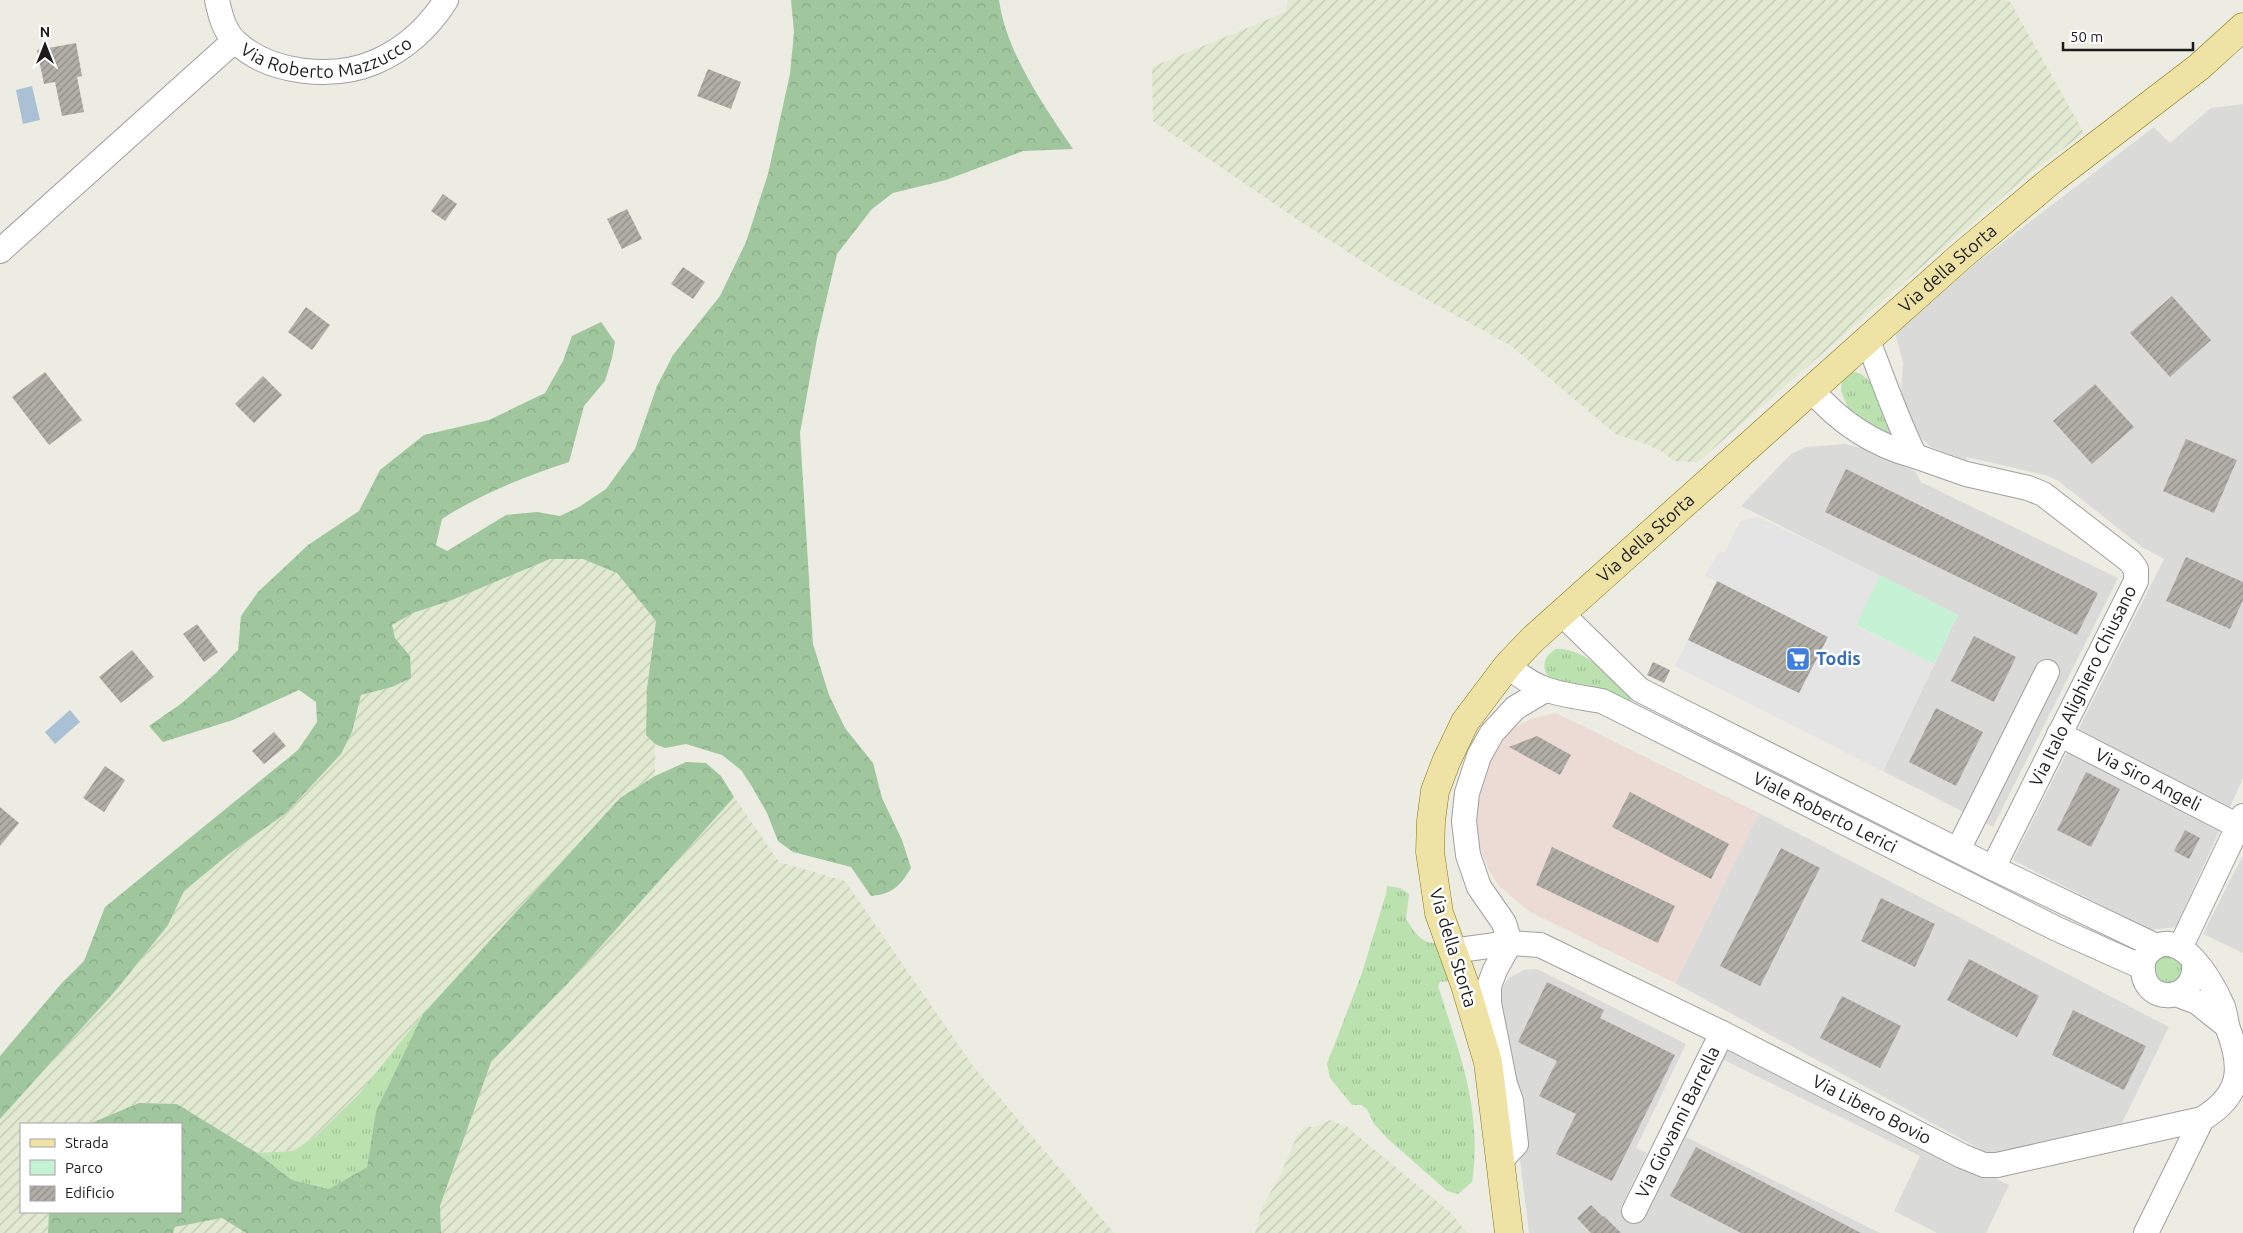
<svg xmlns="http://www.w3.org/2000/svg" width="2243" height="1233" font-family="Ubuntu,sans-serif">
<defs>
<pattern id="farmland-furrows" width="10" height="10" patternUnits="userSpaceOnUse" patternTransform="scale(1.25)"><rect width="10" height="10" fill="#e1e9d1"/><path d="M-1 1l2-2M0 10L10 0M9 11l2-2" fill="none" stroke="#c0c7b3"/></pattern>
<pattern id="grass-tufts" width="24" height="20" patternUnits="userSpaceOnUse" patternTransform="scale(1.25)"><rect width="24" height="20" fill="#bbe1af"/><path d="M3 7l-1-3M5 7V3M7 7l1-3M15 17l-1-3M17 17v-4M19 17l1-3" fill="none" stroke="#a0c096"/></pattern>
<pattern id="forest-crowns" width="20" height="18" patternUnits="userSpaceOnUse" patternTransform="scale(1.25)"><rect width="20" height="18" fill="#9fc69d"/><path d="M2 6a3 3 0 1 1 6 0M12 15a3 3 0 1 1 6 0" fill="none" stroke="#88aa87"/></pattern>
<pattern id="building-hatch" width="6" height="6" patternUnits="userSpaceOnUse" patternTransform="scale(1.25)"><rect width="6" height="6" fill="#b1aea7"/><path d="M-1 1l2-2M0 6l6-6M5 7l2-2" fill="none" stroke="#8f8d87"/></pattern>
</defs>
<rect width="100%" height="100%" fill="#ecece3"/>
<g fill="#dadad9">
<polygon points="2243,104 2243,778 2176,927 2150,930 2013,860 2164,559 2142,547 2057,480 2045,475 1967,457 1966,460 1931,447 1917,433 1908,420 1901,390 1903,363 1895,332 1975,264 2154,127 2170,143 2211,108"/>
<polygon points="1845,444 1866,449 1915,471 1921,482 2118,578 1993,827 1883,771 1958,615 1741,506 1791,454 1806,447"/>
<polygon points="1759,813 2169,1027 2119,1129 1991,1155 1675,983"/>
<polygon points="2243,855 2243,953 2203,934"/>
<polygon points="1537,969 1686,1044 1636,1148 1647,1153 1620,1209 1639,1218 1722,1049 1729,1048 2009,1185 1986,1233 1937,1233 1894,1211 1920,1156 1724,1060 1686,1137 1880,1233 1529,1233 1500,996 1501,989 1509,978 1524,970"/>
</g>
<polygon fill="#ebdbd4" points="1556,713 1759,813 1675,983 1530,912 1500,887 1489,871 1481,850 1477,829 1477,807 1481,778 1501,743 1512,729 1531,719"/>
<g fill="url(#farmland-furrows)">
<polygon points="1288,0 2009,0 2084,133 2028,175 1940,251 1698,462 1674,461 1663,452 1641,442 1617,435 1510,345 1395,282 1301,222 1153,121 1152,67 1286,12"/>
<polygon points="550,559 583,559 617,573 656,621 647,688 646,734 655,744 655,776 620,798 423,1014 359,1094 316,1136 293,1151 257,1153 177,1104 139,1103 89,1124 21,1124 21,1212 49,1212 48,1233 0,1233 0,1119 117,989 168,925 184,891 229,854 286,813 341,754 352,732 361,695 392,687 410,656 395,638 392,625 413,613 452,600"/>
<polygon points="734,797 779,862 845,881 973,1066 1114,1233 441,1233 440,1206 491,1062 570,981"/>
<polygon points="1330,1120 1347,1127 1452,1214 1467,1233 1255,1233 1262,1207 1279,1178 1297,1136 1305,1127 1316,1127"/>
<polygon points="222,1218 246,1233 173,1233 175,1227"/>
</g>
<g fill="url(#grass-tufts)">
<path d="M 1852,372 C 1877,372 1891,424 1900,444 L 1851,415 L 1841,391 L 1842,379 Z"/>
<path d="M 1556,649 C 1587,648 1612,679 1632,698 L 1629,703 L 1596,688 L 1556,682 C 1540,674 1541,657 1556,649 Z"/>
<path d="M 1387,886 L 1400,888 L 1409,894 L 1406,919 C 1414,931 1420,943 1435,943 L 1443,959 L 1449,981 L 1440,982 L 1438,986 C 1459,1052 1483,1111 1472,1182 L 1458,1194 L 1447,1191 L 1388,1139 L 1374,1124 L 1367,1109 L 1361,1105 L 1352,1105 L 1330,1078 L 1327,1064 L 1362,973 L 1386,894 Z"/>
<path d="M 2169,954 L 2184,964 L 2184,975 L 2171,986 L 2155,978 C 2153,963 2155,960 2169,954 Z"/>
<polygon points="423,1014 376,1111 367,1167 329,1189 292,1180 257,1153 293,1151 316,1136 359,1094"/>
</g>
<g fill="url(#forest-crowns)">
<path d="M 791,0 L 999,0 C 1006,52 1044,106 1073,149 L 1023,151 L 946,180 L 893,193 L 872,209 L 837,254 L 817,339 L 800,433 L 813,644 L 829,695 L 845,728 L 873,763 L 882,798 L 902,840 L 911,868 C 900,886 893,894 871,896 L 851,867 L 793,852 L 778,841 L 767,813 L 751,785 L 741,770 L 722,755 L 686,744 L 665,748 L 655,744 L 646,735 L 647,688 L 656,621 L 617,573 L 583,559 L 550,559 L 452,600 L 413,613 L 392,625 L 395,638 L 410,656 L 411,678 L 392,687 L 361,695 L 352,732 L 341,754 L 286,813 L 229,854 L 184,891 L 168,925 L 117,989 L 0,1119 L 0,1056 L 61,984 L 84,961 L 105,907 L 298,750 L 317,722 L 316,702 L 299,690 L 233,720 L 163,742 L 149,726 L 182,703 L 216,673 L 238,650 L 241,616 L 258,592 L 308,545 L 359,511 L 380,470 L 424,435 L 489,420 L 545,393 L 563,361 L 572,336 L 601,322 L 615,342 L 612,358 L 605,381 L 584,406 L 569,462 C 524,477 482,493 442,519 L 436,545 L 447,551 L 506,515 L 537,512 L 560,516 L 579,507 L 606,489 L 635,449 L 657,386 L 673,355 L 720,296 L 746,242 L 768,174 L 790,74 L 794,32 Z"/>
<polygon points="686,762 706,763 721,776 734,797 570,981 491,1062 440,1206 441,1233 246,1233 222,1218 175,1227 173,1233 48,1233 49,1212 181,1212 181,1124 89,1124 139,1103 177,1104 257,1153 292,1180 329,1189 367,1167 376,1111 423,1014 620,798 655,776"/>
</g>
<polygon fill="#c5f2d4" points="1880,575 1958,615 1934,664 1856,625"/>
<polygon fill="#e4e4e4" points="1758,517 1880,575 1856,626 1934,664 1883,771 1675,666 1688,640 1799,692 1827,636 1705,576 1718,553 1726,551 1740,521"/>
<g fill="#a9c0d5">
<polygon points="32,86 40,120 23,124 16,90"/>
<polygon points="70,710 80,722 55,744 45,732"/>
</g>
<g fill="url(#building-hatch)">
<polygon points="76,43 82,76 77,77 84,112 62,116 55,82 44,84 37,50"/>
<polygon points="708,69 741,82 731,109 697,96"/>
<polygon points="443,194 457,204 445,221 431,211"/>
<polygon points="627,209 642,239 622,249 607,219"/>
<polygon points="683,267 705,282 693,299 671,284"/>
<polygon points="2172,296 2211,340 2170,377 2130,333"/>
<polygon points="306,307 330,325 312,350 288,332"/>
<polygon points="45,372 82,420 49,445 12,397"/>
<polygon points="263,376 282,395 254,423 235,404"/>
<polygon points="2095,384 2134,427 2092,464 2053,421"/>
<polygon points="2186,439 2237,460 2214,513 2163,491"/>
<polygon points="1846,469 2098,593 2077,635 1825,512"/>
<polygon points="2186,557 2243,582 2243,600 2230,629 2166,601"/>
<polygon points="1717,581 1828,637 1799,693 1688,640"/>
<polygon points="197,624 218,652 204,662 183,634"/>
<polygon points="1974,636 2016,657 1994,702 1951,681"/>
<polygon points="132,650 154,677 121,703 99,677"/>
<polygon points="1653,662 1670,670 1664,683 1647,675"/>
<polygon points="1936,708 1983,732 1956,786 1909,762"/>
<polygon points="274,732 286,746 264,764 252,751"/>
<polygon points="1537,736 1571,755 1560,775 1509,747"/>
<polygon points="105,766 125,780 104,812 83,798"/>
<polygon points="2086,772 2120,789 2091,847 2057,830"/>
<polygon points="1630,792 1729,844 1711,879 1612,827"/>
<polygon points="0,807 19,823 0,846"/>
<polygon points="2185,830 2200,838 2189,859 2174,851"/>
<polygon points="1552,847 1675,906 1658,943 1536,885"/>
<polygon points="1781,848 1820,868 1760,986 1720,966"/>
<polygon points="1881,898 1935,924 1915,967 1861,941"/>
<polygon points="1969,959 2039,996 2017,1037 1947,1000"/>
<polygon points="1547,982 1604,1010 1600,1018 1675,1055 1612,1181 1556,1154 1576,1114 1539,1096 1557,1061 1518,1042"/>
<polygon points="1842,996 1901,1026 1880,1068 1820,1038"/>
<polygon points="2073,1010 2146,1046 2124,1090 2052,1055"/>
<polygon points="1696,1147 1861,1233 1741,1233 1670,1196"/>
<polygon points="1591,1205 1603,1217 1604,1216 1621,1233 1591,1233 1577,1218"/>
</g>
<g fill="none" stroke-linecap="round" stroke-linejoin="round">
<defs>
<g id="minor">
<path id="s1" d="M 217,0 C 220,14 224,31 235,41 C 269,74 333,80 375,62 C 405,49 429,27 446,0"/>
<polyline points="0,251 234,41"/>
<path d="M 1811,389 C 1838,421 1874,445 1915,456 C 1896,419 1883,378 1867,339"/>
<polyline points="1915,456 1966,474 2028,488 2043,494 2130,561 2136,569 2136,581 1993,868"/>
<polyline points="1561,613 1640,690 1993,868 2156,946"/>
<path id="s2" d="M 1508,665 C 1538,694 1563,694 1602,701 L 2057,929 L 2142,967"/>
<path id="s3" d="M 2059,734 L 2238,826"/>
<polyline points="1958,850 2047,672"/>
<polyline points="2181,946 2243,816"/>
<path id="s4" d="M 1452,951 L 1510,943 L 1540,945 L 1722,1033 L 1962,1156 L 1984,1165 L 1997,1165 L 2202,1119 C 2243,1094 2243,1067 2227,1026"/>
<path d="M 2176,994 L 2197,1002 L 2227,1026 C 2226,1019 2225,1013 2223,1007 C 2213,984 2180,923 2150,951 C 2144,956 2142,964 2143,971 C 2146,1007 2198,1002 2194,962"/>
<polyline points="1501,1160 1516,1144 1511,1101 1505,1084 1489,1003 1489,986 1495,970 1510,943 1504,923 1479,887 1468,855 1464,821 1467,793 1479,756 1492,733 1515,708 1545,690"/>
<path id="s5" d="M 1634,1211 L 1722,1033"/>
<polyline points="2146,1233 2202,1119"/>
</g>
<g id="major">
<path id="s6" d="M 1509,1233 L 1488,1062 L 1465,985 L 1439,913 L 1430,852 L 1431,821 L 1435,791 L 1446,762 L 1465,722 L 1508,665 L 1533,639 L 1960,257 L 2054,178 L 2199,67 L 2243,27"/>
</g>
</defs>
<use href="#minor" stroke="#a0a0a0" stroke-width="26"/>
<use href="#major" stroke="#827a12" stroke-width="29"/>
<use href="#minor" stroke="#fff" stroke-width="24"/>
<use href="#major" stroke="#efe2a5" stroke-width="28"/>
</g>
<defs>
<symbol id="supermarket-square" viewBox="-11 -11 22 22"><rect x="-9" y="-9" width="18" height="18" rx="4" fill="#3f7fe0" stroke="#fff"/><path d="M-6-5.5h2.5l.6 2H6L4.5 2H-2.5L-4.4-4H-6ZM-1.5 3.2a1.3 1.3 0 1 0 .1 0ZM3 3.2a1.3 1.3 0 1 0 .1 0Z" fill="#fff"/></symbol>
</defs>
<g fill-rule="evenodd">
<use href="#supermarket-square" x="1784" y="645" width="28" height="28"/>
</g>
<g text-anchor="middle" stroke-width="5" stroke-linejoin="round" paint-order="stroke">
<g font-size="18" fill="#1c1c1c" stroke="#fff">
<text dy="6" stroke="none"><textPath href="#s1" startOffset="145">Via Roberto Mazzucco</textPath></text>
<text dy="6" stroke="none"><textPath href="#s6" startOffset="1191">Via della Storta</textPath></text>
<text dy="6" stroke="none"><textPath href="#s6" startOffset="786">Via della Storta</textPath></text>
<text transform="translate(2083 686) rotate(-64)" y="6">Via Italo Alighiero Chiusano</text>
<text dy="6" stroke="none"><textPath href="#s3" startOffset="100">Via Siro Angeli</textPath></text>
<text dy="6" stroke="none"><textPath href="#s2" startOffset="352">Viale Roberto Lerici</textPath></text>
<text transform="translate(1453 948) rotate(73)" y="6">Via della Storta</text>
<text dy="6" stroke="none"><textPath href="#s4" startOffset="459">Via Libero Bovio</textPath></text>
<text dy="6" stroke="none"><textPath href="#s5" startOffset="99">Via Giovanni Barrella</textPath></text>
</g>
<g font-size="18" font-weight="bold" fill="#366cbe" stroke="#fff" text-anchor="start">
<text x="1816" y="665">Todis</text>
</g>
</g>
<rect x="20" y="1123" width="162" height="90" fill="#ffffff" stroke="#a4a4a4"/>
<rect x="30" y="1139" width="25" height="8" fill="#efe2a5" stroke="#a4a4a4"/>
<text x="65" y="1148" font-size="15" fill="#1c1c1c">Strada</text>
<rect x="30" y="1160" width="25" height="15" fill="#c5f2d4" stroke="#a4a4a4"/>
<text x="65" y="1173" font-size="15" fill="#1c1c1c">Parco</text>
<rect x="30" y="1186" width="25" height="15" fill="url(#building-hatch)" stroke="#a4a4a4"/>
<text x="65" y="1198" font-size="15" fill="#1c1c1c">Edificio</text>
<g transform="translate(45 45)" stroke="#ffffff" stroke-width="4" paint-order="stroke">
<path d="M0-4L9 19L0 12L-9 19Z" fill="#1c1c1c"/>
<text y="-8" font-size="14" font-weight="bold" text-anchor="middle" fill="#1c1c1c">N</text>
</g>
<path d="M2063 42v8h130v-8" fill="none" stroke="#1c1c1c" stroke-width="2.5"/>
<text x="2070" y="42" font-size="15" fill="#1c1c1c" stroke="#ffffff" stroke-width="4" paint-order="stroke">50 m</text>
</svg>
